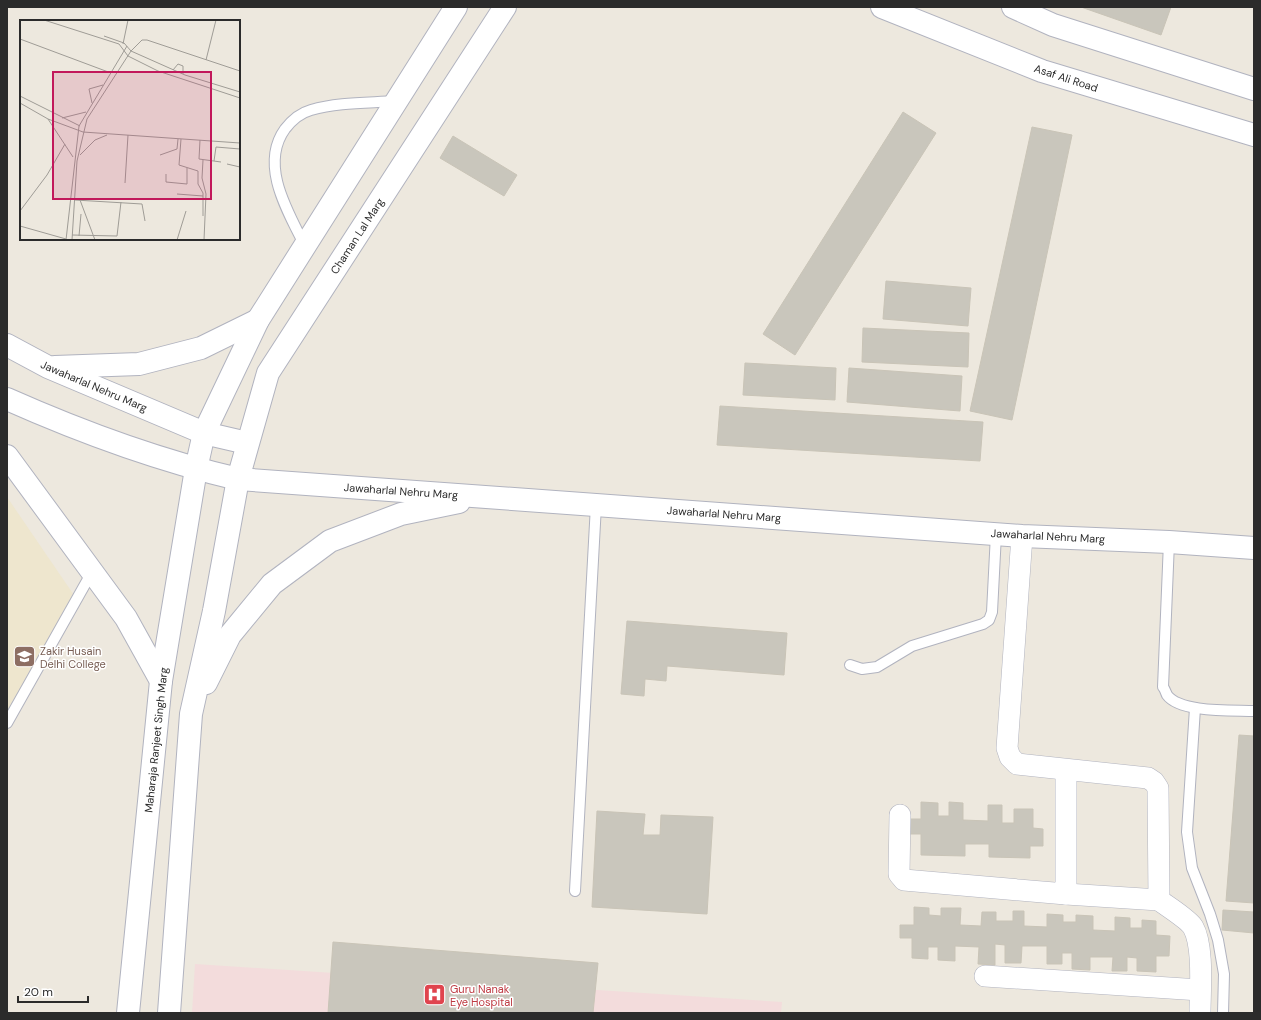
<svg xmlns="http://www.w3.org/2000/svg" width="1261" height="1020" font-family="'DM Sans',sans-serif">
<rect width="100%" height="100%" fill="#ede8de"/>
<polygon fill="#eee6ce" points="7,497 78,601 7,713"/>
<polygon fill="#f3dcdc" points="195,964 782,1002 781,1013 192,1013"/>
<g fill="#c9c6bc" stroke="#c9c4b7">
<polygon points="1081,7 1171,7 1161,35"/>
<polygon points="903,112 936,133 795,355 763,334"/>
<polygon points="1032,127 1072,135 1012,420 970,411"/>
<polygon points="453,136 517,175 504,196 440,158"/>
<polygon points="886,281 971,288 968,326 883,319"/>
<polygon points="863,328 969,333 968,367 862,362"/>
<polygon points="745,363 836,368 835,400 743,395"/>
<polygon points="849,368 962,376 960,411 847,402"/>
<polygon points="720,406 983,422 980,461 717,445"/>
<polygon points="627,621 787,633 784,675 667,666 666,681 645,679 644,696 621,694"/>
<polygon points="1239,735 1254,736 1254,903 1226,901"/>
<polygon points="921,802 938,803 938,816 949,816 949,802 963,803 963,820 988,821 988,805 1002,805 1002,823 1014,823 1014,809 1033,809 1033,828 1043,829 1043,846 1030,846 1030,858 989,857 989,844 965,844 965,856 921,855 921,834 908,834 908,819 921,819"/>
<polygon points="597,811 645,814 643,835 660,835 661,815 713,817 707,914 592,907"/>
<polygon points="914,907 929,908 929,915 941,916 941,908 961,908 960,925 981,926 982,912 996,912 996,921 1013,921 1013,911 1024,911 1024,926 1047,927 1047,914 1063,915 1063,922 1076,922 1076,915 1093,916 1093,930 1115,931 1115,917 1130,918 1130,928 1142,928 1142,920 1156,921 1156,935 1170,936 1169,956 1156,956 1156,972 1137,971 1137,958 1127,957 1127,971 1112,971 1113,957 1090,957 1090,970 1072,969 1072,953 1062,953 1062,964 1047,964 1047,946 1022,946 1021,963 1005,963 1005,945 995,944 995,965 978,964 979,947 955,946 955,961 938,960 938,947 928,947 928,959 912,958 912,938 900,938 900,925 914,925"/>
<polygon points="1223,910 1254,912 1254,933 1222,930"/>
<polygon points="333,942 598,963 593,1013 328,1013"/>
</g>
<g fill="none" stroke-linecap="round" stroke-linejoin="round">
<defs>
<g id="service">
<path d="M 305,246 C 288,212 259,165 285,129 C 292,120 300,113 311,110 C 338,102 368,103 396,101"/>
<path d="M 1169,542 L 1163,687 C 1165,689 1166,693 1167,695 C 1180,713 1233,710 1254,711"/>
<polyline points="850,665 862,669 877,667 912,646 983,624 989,620 992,612 996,534"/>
<polyline points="1195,708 1187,832 1192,868 1210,914 1218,940 1224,974 1223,1013"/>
<polyline points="7,723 92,572"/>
<polyline points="575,891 596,505"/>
</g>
<g id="minor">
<path d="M 1022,536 L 1007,748 L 1010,757 L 1017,764 L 1148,778 L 1154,782 L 1158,788 L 1159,900 C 1168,907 1188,919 1193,927 C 1204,946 1200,991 1200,1013"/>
<polyline points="900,815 899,874 904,880 1066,894 1066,771"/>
<polyline points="1066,894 1159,900"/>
<polyline points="985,976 1200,990"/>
</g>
<g id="secondary">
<polyline points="882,7 1042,71 1254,135"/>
<polyline points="1013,7 1053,25 1254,89"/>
<polyline points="7,345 48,367 204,433 247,443"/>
<polyline points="55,367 139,364 201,348 258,320"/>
<path d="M 7,399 C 79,431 161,461 238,479 L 1022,536 L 1169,542 L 1254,548"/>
<polyline points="7,456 126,618 161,681"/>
<polyline points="206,683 230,635 272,584 330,541 401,514 459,502"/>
<polyline points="128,1013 161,681 196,469 204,433 258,320 456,7"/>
<polyline points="169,1013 191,714 214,611 238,479 268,373 505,7"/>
</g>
</defs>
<use href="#service" stroke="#b1b3bf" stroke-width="12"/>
<use href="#minor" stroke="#b1b3bf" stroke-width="22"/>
<use href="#secondary" stroke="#b1b3bf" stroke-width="24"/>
<use href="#service" stroke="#fff" stroke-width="10"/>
<use href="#minor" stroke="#fff" stroke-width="21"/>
<use href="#secondary" stroke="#fff" stroke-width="22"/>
</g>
<defs>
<symbol id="university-square" viewBox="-11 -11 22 22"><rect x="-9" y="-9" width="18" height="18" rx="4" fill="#8d6e63" stroke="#fff"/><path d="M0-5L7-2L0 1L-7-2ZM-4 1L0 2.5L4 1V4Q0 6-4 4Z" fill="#fff"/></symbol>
<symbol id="hospital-square" viewBox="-11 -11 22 22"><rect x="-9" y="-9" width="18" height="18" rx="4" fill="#e0444e" stroke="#fff"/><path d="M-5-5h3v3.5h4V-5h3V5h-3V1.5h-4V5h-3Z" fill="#fff"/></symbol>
</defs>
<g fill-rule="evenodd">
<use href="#university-square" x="12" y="644" width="25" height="25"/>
<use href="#hospital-square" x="422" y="982" width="25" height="25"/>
</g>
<g text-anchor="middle" stroke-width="3" stroke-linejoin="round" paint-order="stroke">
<g font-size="11" fill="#2b2b2b" stroke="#fff">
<text transform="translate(1066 78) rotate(18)" y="4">Asaf Ali Road</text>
<text transform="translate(357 236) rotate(-57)" y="4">Chaman Lal Marg</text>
<text transform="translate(94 386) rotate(23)" y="4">Jawaharlal Nehru Marg</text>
<text transform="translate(401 491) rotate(4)" y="4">Jawaharlal Nehru Marg</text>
<text transform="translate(724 514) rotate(4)" y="4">Jawaharlal Nehru Marg</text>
<text transform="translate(1048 536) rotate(3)" y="4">Jawaharlal Nehru Marg</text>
<text transform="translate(156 740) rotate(-84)" y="4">Maharaja Ranjeet Singh Marg</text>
</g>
<g font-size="11" fill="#785e54" stroke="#fff" text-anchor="start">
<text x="40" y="655">Zakir Husain<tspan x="40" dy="13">Delhi College</tspan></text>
</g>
<g font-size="11" fill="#be3a42" stroke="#fff" text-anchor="start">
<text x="450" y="993">Guru Nanak<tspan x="450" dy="13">Eye Hospital</tspan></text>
</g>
</g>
<g transform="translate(20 20)">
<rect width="220" height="220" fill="#ede8de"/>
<path fill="none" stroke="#9f9c96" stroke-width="1" d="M 24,0 L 99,24 L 108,36 L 138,51 L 220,78M 84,16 L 104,23 L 111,31 L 165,55 L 220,72M 0,19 L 91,53M 103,24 L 108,0M 111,31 L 122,20 L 127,20 L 220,51M 186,40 L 196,0M 153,50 L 158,44 L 163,46 L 163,54M 0,76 L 60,106M 0,83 L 28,99 L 63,112 L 220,123M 72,83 L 69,69 L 83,65M 42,98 L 66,92M 28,99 L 53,137M 161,119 L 159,145 L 178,151 L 178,164 L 183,173 L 183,196M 180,120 L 179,139 L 201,142M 60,135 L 75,120 L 87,115M 140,135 L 157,129 L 158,119M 183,140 L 182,158 L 186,174 L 184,220M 194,141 L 196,127 L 220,129M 207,144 L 220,147M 146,154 L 146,162 L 167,164 L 167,148M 105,163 L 108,115M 157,174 L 183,176M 55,180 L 122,184 L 125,201M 60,180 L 75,220M 0,191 L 27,155 L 45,124M 0,206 L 46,219M 52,215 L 97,216 L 101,182M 59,216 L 61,194M 46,220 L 59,106 L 107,26M 52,220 L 57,141 L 67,99 L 111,31M 157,220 L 166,191"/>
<path fill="#c2185b" fill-opacity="0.15" stroke="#c2185b" stroke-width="2" d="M 33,52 L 191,52 L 191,179 L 33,179 Z"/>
<rect width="220" height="220" fill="none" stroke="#2b2b2b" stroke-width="2"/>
</g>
<rect width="1261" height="1020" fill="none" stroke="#2b2b2b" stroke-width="16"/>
<path d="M18 996v6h70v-6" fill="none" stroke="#2b2b2b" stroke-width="2"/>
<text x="24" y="996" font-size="12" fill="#2b2b2b" stroke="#ffffff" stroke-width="3" paint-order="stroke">20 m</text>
</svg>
